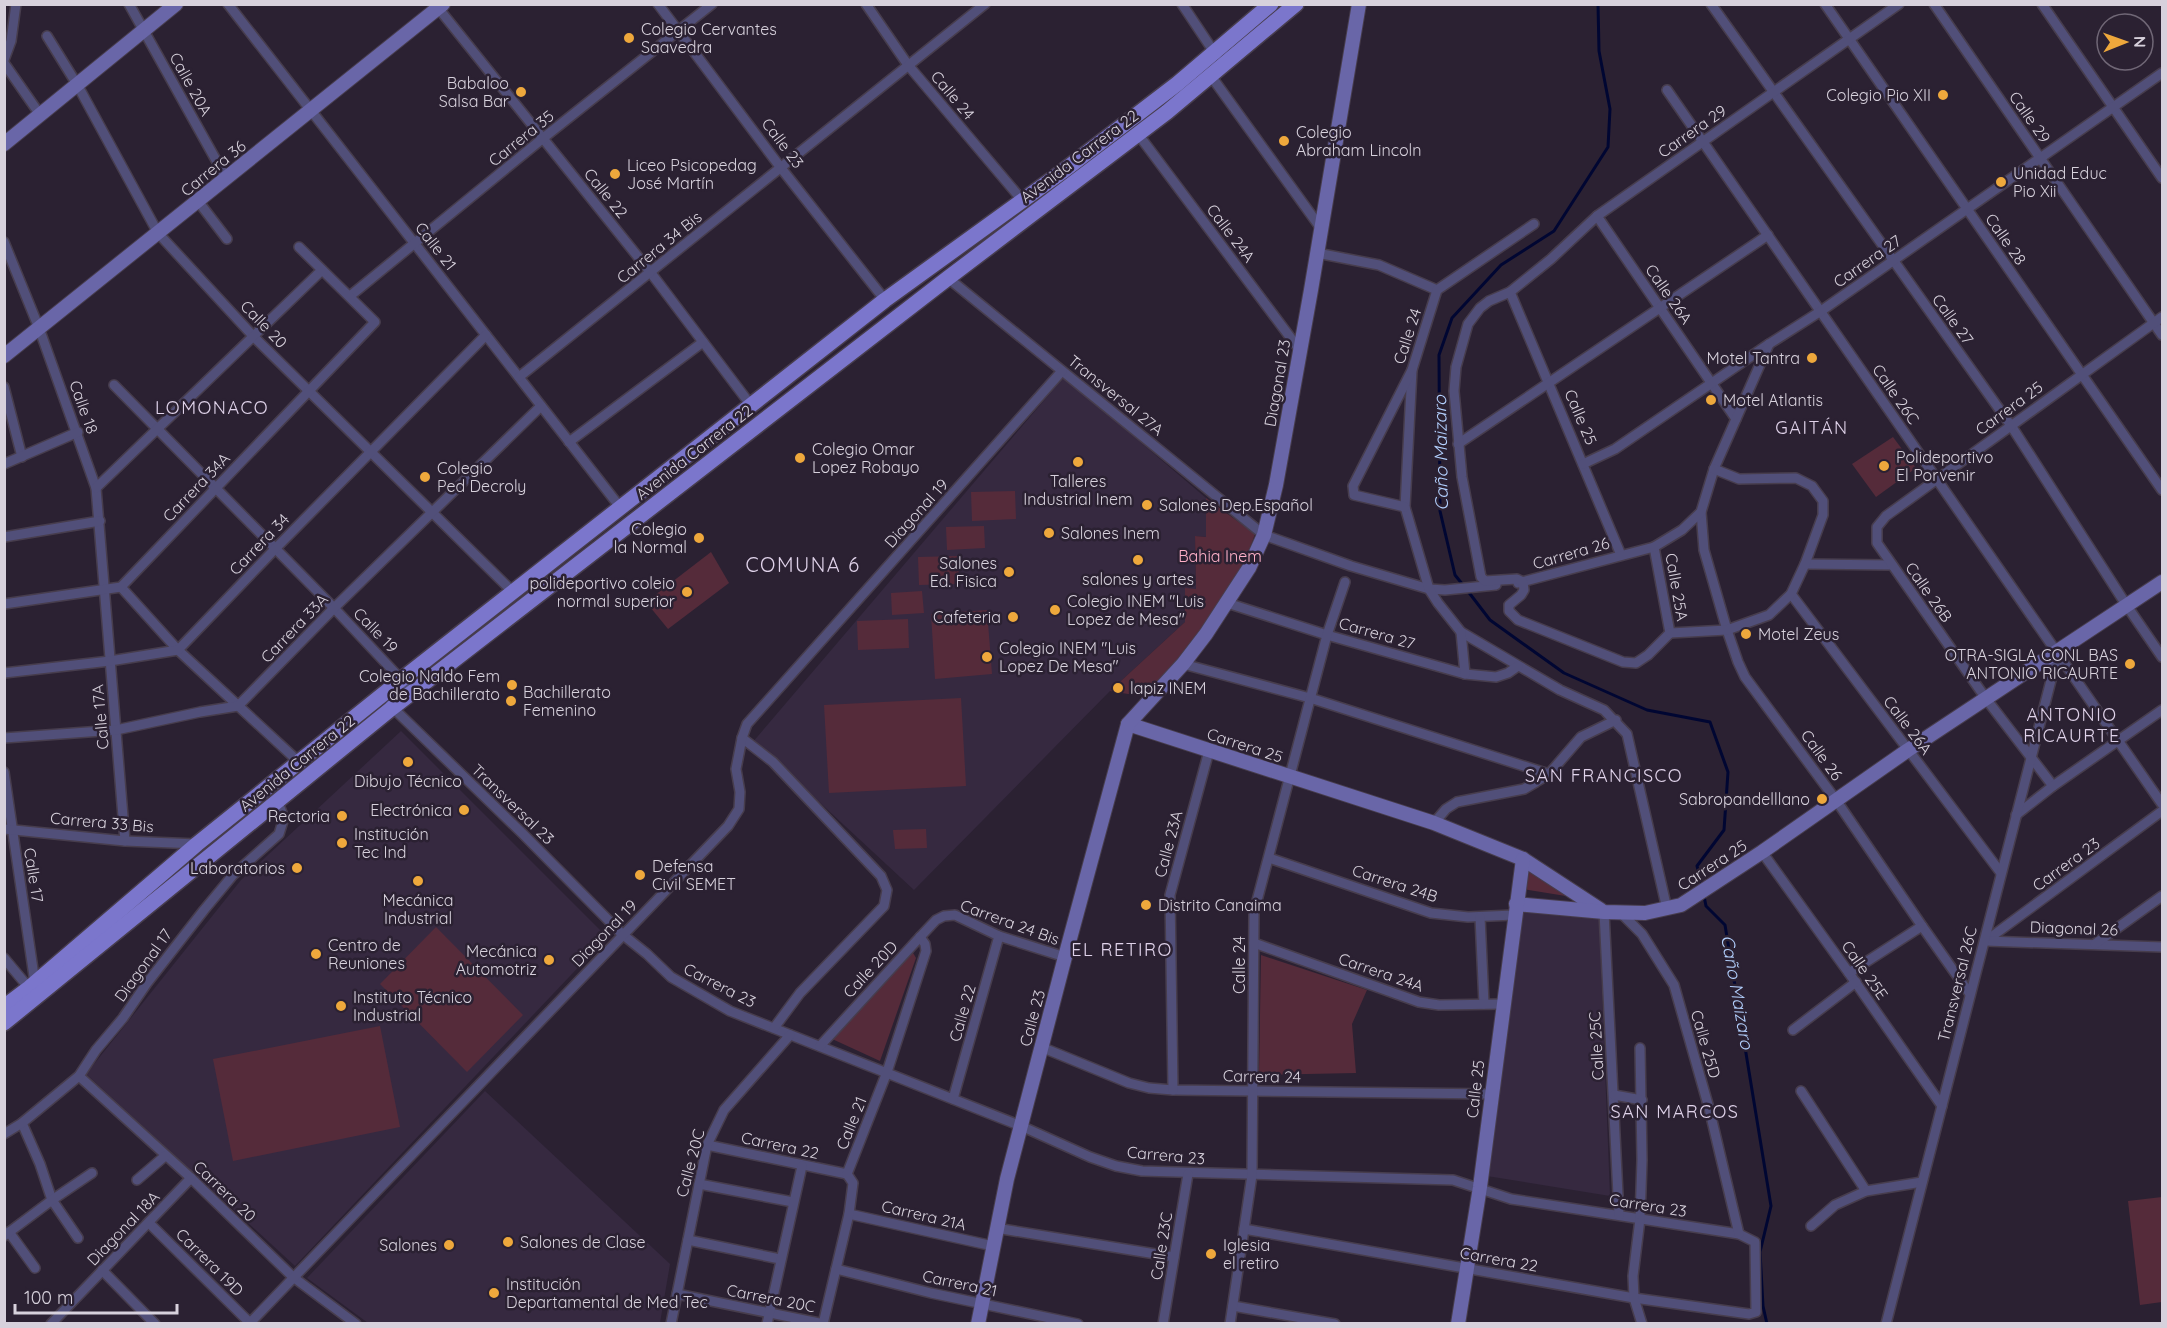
<svg xmlns="http://www.w3.org/2000/svg" width="2167" height="1328" font-family="Quicksand,sans-serif">
<rect width="100%" height="100%" fill="#2b2132"/>
<g fill="#362940">
<polygon points="1064,377 1206,498 1206,537 1195,536 1196,589 1185,589 1185,622 1110,691 914,890 774,760 752,743"/>
<polygon points="401,731 607,937 295,1266 86,1074 241,880"/>
<polygon points="1523,908 1599,916 1610,1196 1487,1176"/>
<polygon points="485,1091 670,1264 660,1323 368,1323 307,1278"/>
</g>
<g fill="#552b3a">
<polygon points="1893,437 1916,468 1876,497 1852,464"/>
<polygon points="1015,491 1016,519 972,521 971,492"/>
<polygon points="1206,498 1255,534 1244,564 1203,632 1146,697 1110,691 1185,622 1185,588 1196,589 1195,536 1206,537"/>
<polygon points="984,526 985,548 947,550 946,527"/>
<polygon points="711,552 729,583 668,629 646,602"/>
<polygon points="958,556 959,584 919,585 918,557"/>
<polygon points="922,591 924,613 892,615 891,593"/>
<polygon points="987,610 992,674 935,679 931,614"/>
<polygon points="908,619 909,648 858,650 857,621"/>
<polygon points="961,698 966,786 829,793 824,705"/>
<polygon points="926,829 927,848 895,849 893,830"/>
<polygon points="1527,866 1578,898 1523,889"/>
<polygon points="436,927 523,1015 467,1072 380,984"/>
<polygon points="912,951 916,958 880,1061 830,1038"/>
<polygon points="1261,955 1367,990 1352,1024 1356,1073 1259,1075"/>
<polygon points="380,1026 400,1127 233,1161 213,1059"/>
<polygon points="2162,1197 2162,1302 2140,1305 2128,1201"/>
</g>
<g fill="none" stroke-linecap="round" stroke-linejoin="round">
<g stroke="#000632" stroke-width="3">
<polyline points="1463,585 1455,575 1440,511 1439,355 1452,318 1501,265 1554,231 1608,147 1610,109 1599,51 1598,4"/>
<polyline points="1467,590 1490,620 1564,673 1647,710 1710,722 1728,772 1724,830 1697,866 1702,886"/>
<polyline points="1704,896 1706,906 1725,925 1771,1206 1760,1252 1763,1306 1767,1324"/>
</g>
<defs>
<g id="street">
<polyline points="129,4 226,178"/>
<polyline points="228,4 620,507"/>
<polyline points="435,4 651,273 750,404"/>
<polyline points="658,4 781,168 885,300"/>
<polyline points="866,4 908,65 1022,200"/>
<polyline points="1182,4 1216,55"/>
<polyline points="1711,4 2012,427 2127,606 2162,657"/>
<polyline points="1825,4 2162,490"/>
<polyline points="1934,4 2162,335"/>
<polyline points="2042,4 2162,178"/>
<polyline points="47,36 78,86 158,233 254,337 513,592"/>
<polyline points="4,60 11,41 16,4"/>
<polyline points="4,63 41,116"/>
<polyline points="1212,71 1211,76 1320,227"/>
<polyline points="1667,90 2162,804"/>
<polyline points="1138,134 1299,349"/>
<polyline points="198,201 227,239"/>
<polyline points="1597,216 1736,419"/>
<polyline points="4,242 39,328 96,488 125,841"/>
<polyline points="1317,253 1379,265 1437,290"/>
<polyline points="948,278 1264,535 1351,566 1429,589 1445,590 1496,585"/>
<polyline points="1510,292 1621,555"/>
<polyline points="350,296 542,139 712,4"/>
<polyline points="1412,370 1405,507 1429,589 1438,603 1461,632 1560,690 1604,710 1627,734 1667,909"/>
<polyline points="519,377 985,4"/>
<polyline points="114,385 334,608 413,692"/>
<polyline points="4,387 22,457"/>
<polyline points="569,442 703,342"/>
<polyline points="1458,444 1768,235"/>
<polyline points="4,464 78,432"/>
<polyline points="1583,464 1615,449 1769,344 1821,311 2162,73"/>
<polyline points="96,488 322,270"/>
<polyline points="1405,507 1354,495 1353,486 1412,370 1437,290 1534,224"/>
<polyline points="1701,512 1704,550 1727,630 1738,662 1745,677 1836,800 1922,926 1970,994"/>
<polyline points="4,537 100,521"/>
<polyline points="1654,547 1670,633"/>
<polyline points="1805,564 1892,565"/>
<polyline points="1518,583 1654,547 1682,530 1701,512 1714,469 1769,344"/>
<polyline points="121,587 178,650 300,763"/>
<polyline points="1791,594 2001,873"/>
<polyline points="1227,603 1327,635 1465,674 1496,677 1508,673 1518,666"/>
<polyline points="4,604 121,587 375,322 299,247"/>
<polyline points="1461,632 1465,674"/>
<polyline points="1670,633 1648,655 1636,663 1623,662 1518,620 1509,611 1509,605 1521,595 1524,590 1523,582 1517,579 1485,581 1481,577 1462,477 1454,391 1456,367 1468,324 1480,308 1489,301 1510,292 1551,259 1597,216 1899,4"/>
<polyline points="1670,633 1727,630 1769,615 1791,594 1805,564 1823,515 1823,501 1812,486 1796,478 1739,479 1714,469"/>
<polyline points="1183,664 1310,698 1549,774"/>
<polyline points="4,673 110,661 178,650 275,549 486,335"/>
<polyline points="390,705 522,833 622,934 647,954 671,977 730,1011 1021,1126 1090,1157 1116,1166 1142,1171 1453,1180 1511,1199 1739,1234 1755,1242 1756,1312 1749,1314 1634,1298 1244,1229"/>
<polyline points="4,738 116,730 200,712 238,706 334,608 541,406"/>
<polyline points="742,738 773,762 881,876 887,890 884,906 800,993 774,1028"/>
<polyline points="4,772 35,983"/>
<polyline points="2053,786 1987,700 1877,543 1877,527 1886,516 2162,317"/>
<polyline points="2016,815 2053,786 2162,710"/>
<polyline points="1434,823 1446,809 1457,802 1524,789 1536,782 1549,774 1581,737 1616,720"/>
<polyline points="4,829 125,841 197,844"/>
<polyline points="1762,852 1849,973 1942,1106"/>
<polyline points="1269,858 1431,913 1468,917 1514,915"/>
<polyline points="1604,912 1619,1215"/>
<polyline points="1620,912 1642,934 1674,985 1709,1108 1739,1234"/>
<polyline points="1480,917 1484,1004"/>
<polyline points="1987,940 2162,811"/>
<polyline points="1986,941 2162,947"/>
<polyline points="1254,943 1419,1002 1439,1005 1503,1004"/>
<polyline points="2095,944 2162,896"/>
<polyline points="4,958 29,988"/>
<polyline points="1849,973 1922,926"/>
<polyline points="1793,1030 1856,982"/>
<polyline points="820,1046 920,937 936,920 944,916 955,915 999,936 1065,957"/>
<polyline points="1041,1047 1129,1083 1149,1088 1173,1090 1491,1094"/>
<polyline points="1640,1048 1642,1160 1640,1219 1633,1276 1634,1298 1642,1324"/>
<polyline points="79,1076 191,1178 293,1277 356,1324"/>
<polyline points="1173,1090 1170,895 1209,751"/>
<polyline points="1801,1091 1866,1191"/>
<polyline points="1614,1095 1642,1100"/>
<polyline points="953,1099 999,936"/>
<polyline points="22,1123 40,1164 52,1200 78,1238"/>
<polyline points="4,1134 22,1123 79,1076 96,1050 123,1018 147,983 204,910 233,875 279,834 284,818 278,802"/>
<polyline points="707,1145 847,1174"/>
<polyline points="137,1180 165,1156"/>
<polyline points="699,1184 793,1202"/>
<polyline points="849,1214 993,1246"/>
<polyline points="149,1223 251,1324"/>
<polyline points="1811,1226 1835,1205 1866,1191 1922,1182"/>
<polyline points="996,1228 1174,1257"/>
<polyline points="9,1232 35,1268"/>
<polyline points="4,1236 52,1200 92,1173"/>
<polyline points="688,1240 780,1259"/>
<polyline points="836,1269 931,1293 1078,1324"/>
<polyline points="102,1270 155,1324"/>
<polyline points="677,1294 824,1324"/>
<polyline points="1233,1306 1335,1324"/>
<polyline points="51,1324 191,1178"/>
<polyline points="249,1324 728,826 739,809 740,792 736,769 742,738 747,724 1062,371"/>
<polyline points="671,1324 707,1145 724,1110 790,1035"/>
<polyline points="767,1324 802,1166"/>
<polyline points="823,1324 849,1214 853,1183 847,1174 887,1072 926,951 925,944 920,937"/>
<polyline points="1163,1324 1188,1174"/>
<polyline points="1230,1324 1252,1175 1254,912 1327,635 1345,582"/>
<polyline points="1886,1324 2058,653"/>
</g>
<g id="secondary">
<polyline points="4,144 176,4"/>
<polyline points="4,356 443,4"/>
<polyline points="1128,724 1434,823 1523,859 1601,910"/>
<polyline points="1516,904 1604,912 1645,913 1681,905 1762,852 1908,750 2162,582"/>
<polyline points="978,1324 1007,1179 1065,957 1128,724 1183,664 1206,634 1249,568 1264,535 1276,485 1311,290 1359,4"/>
<polyline points="1458,1324 1480,1187 1523,859"/>
</g>
<g id="primary">
<polyline points="4,1007 29,988 197,844 402,679 885,300 1062,172 1177,84 1271,4"/>
<polyline points="4,1023 392,708 948,278 1167,112 1296,4"/>
</g>
</defs>
<use href="#street" stroke="#473d4d" stroke-width="12"/>
<use href="#secondary" stroke="#473d4d" stroke-width="16"/>
<use href="#primary" stroke="#473d4d" stroke-width="18"/>
<use href="#street" stroke="#514f79" stroke-width="9"/>
<use href="#secondary" stroke="#6966a8" stroke-width="14"/>
<use href="#primary" stroke="#7b76cc" stroke-width="15"/>
</g>
<g fill="#eea83c" stroke="#2b2132" stroke-width="2">
<circle cx="629" cy="38" r="6"/>
<circle cx="521" cy="92" r="6"/>
<circle cx="1943" cy="95" r="6"/>
<circle cx="1284" cy="141" r="6"/>
<circle cx="615" cy="174" r="6"/>
<circle cx="2001" cy="182" r="6"/>
<circle cx="1812" cy="358" r="6"/>
<circle cx="1711" cy="400" r="6"/>
<circle cx="800" cy="458" r="6"/>
<circle cx="1078" cy="462" r="6"/>
<circle cx="1884" cy="466" r="6"/>
<circle cx="425" cy="477" r="6"/>
<circle cx="1147" cy="505" r="6"/>
<circle cx="1049" cy="533" r="6"/>
<circle cx="699" cy="538" r="6"/>
<circle cx="1138" cy="560" r="6"/>
<circle cx="1009" cy="572" r="6"/>
<circle cx="687" cy="592" r="6"/>
<circle cx="1055" cy="610" r="6"/>
<circle cx="1013" cy="617" r="6"/>
<circle cx="1746" cy="634" r="6"/>
<circle cx="987" cy="657" r="6"/>
<circle cx="2130" cy="664" r="6"/>
<circle cx="512" cy="685" r="6"/>
<circle cx="1118" cy="688" r="6"/>
<circle cx="511" cy="701" r="6"/>
<circle cx="408" cy="762" r="6"/>
<circle cx="1822" cy="799" r="6"/>
<circle cx="464" cy="810" r="6"/>
<circle cx="342" cy="816" r="6"/>
<circle cx="342" cy="843" r="6"/>
<circle cx="297" cy="868" r="6"/>
<circle cx="640" cy="875" r="6"/>
<circle cx="418" cy="881" r="6"/>
<circle cx="1146" cy="905" r="6"/>
<circle cx="316" cy="954" r="6"/>
<circle cx="549" cy="960" r="6"/>
<circle cx="341" cy="1006" r="6"/>
<circle cx="508" cy="1242" r="6"/>
<circle cx="449" cy="1245" r="6"/>
<circle cx="1211" cy="1254" r="6"/>
<circle cx="494" cy="1293" r="6"/>
</g>
<g text-anchor="middle" stroke-width="5" stroke-linejoin="round" paint-order="stroke">
<g font-size="16" fill="#d7d1dc" stroke="#2b2132" text-anchor="start">
<text x="641" y="35">Colegio Cervantes<tspan x="641" dy="18">Saavedra</tspan></text>
<text x="509" y="89" text-anchor="end">Babaloo<tspan x="509" dy="18">Salsa Bar</tspan></text>
<text x="1931" y="101" text-anchor="end">Colegio Pio XII</text>
<text x="1296" y="138">Colegio<tspan x="1296" dy="18">Abraham Lincoln</tspan></text>
<text x="627" y="171">Liceo Psicopedag<tspan x="627" dy="18">José Martín</tspan></text>
<text x="2013" y="179">Unidad Educ<tspan x="2013" dy="18">Pio Xii</tspan></text>
<text x="1800" y="364" text-anchor="end">Motel Tantra</text>
<text x="1723" y="406">Motel Atlantis</text>
<text x="812" y="455">Colegio Omar<tspan x="812" dy="18">Lopez Robayo</tspan></text>
<text x="1896" y="463">Polideportivo<tspan x="1896" dy="18">El Porvenir</tspan></text>
<text x="437" y="474">Colegio<tspan x="437" dy="18">Ped Decroly</tspan></text>
<text x="1078" y="487" text-anchor="middle">Talleres<tspan x="1078" dy="18">Industrial Inem</tspan></text>
<text x="1159" y="511">Salones Dep.Español</text>
<text x="687" y="535" text-anchor="end">Colegio<tspan x="687" dy="18">la Normal</tspan></text>
<text x="1061" y="539">Salones Inem</text>
<text x="997" y="569" text-anchor="end">Salones<tspan x="997" dy="18">Ed. Fisica</tspan></text>
<text x="1138" y="585" text-anchor="middle">salones y artes</text>
<text x="675" y="589" text-anchor="end">polideportivo coleio<tspan x="675" dy="18">normal superior</tspan></text>
<text x="1067" y="607">Colegio INEM "Luis<tspan x="1067" dy="18">Lopez de Mesa"</tspan></text>
<text x="1001" y="623" text-anchor="end">Cafeteria</text>
<text x="1758" y="640">Motel Zeus</text>
<text x="999" y="654">Colegio INEM "Luis<tspan x="999" dy="18">Lopez De Mesa"</tspan></text>
<text x="2118" y="661" text-anchor="end">OTRA-SIGLA CONL BAS<tspan x="2118" dy="18">ANTONIO RICAURTE</tspan></text>
<text x="500" y="682" text-anchor="end">Colegio Naldo Fem<tspan x="500" dy="18">de Bachillerato</tspan></text>
<text x="1130" y="694">lapiz INEM</text>
<text x="523" y="698">Bachillerato<tspan x="523" dy="18">Femenino</tspan></text>
<text x="408" y="787" text-anchor="middle">Dibujo Técnico</text>
<text x="1810" y="805" text-anchor="end">Sabropandelllano</text>
<text x="452" y="816" text-anchor="end">Electrónica</text>
<text x="330" y="822" text-anchor="end">Rectoria</text>
<text x="354" y="840">Institución<tspan x="354" dy="18">Tec Ind</tspan></text>
<text x="652" y="872">Defensa<tspan x="652" dy="18">Civil SEMET</tspan></text>
<text x="285" y="874" text-anchor="end">Laboratorios</text>
<text x="418" y="906" text-anchor="middle">Mecánica<tspan x="418" dy="18">Industrial</tspan></text>
<text x="1158" y="911">Distrito Canaima</text>
<text x="328" y="951">Centro de<tspan x="328" dy="18">Reuniones</tspan></text>
<text x="537" y="957" text-anchor="end">Mecánica<tspan x="537" dy="18">Automotriz</tspan></text>
<text x="353" y="1003">Instituto Técnico<tspan x="353" dy="18">Industrial</tspan></text>
<text x="520" y="1248">Salones de Clase</text>
<text x="437" y="1251" text-anchor="end">Salones</text>
<text x="1223" y="1251">Iglesia<tspan x="1223" dy="18">el retiro</tspan></text>
<text x="506" y="1290">Institución<tspan x="506" dy="18">Departamental de Med Tec</tspan></text>
</g>
<g font-size="16" fill="#d7d1dc" stroke="#2b2132">
<text transform="translate(191 84) rotate(61)" y="6">Calle 20A</text>
<text transform="translate(953 95) rotate(50)" y="6">Calle 24</text>
<text transform="translate(2030 117) rotate(55)" y="6">Calle 29</text>
<text transform="translate(1692 131) rotate(-35)" y="6">Carrera 29</text>
<text transform="translate(521 138) rotate(-39)" y="6">Carrera 35</text>
<text transform="translate(783 143) rotate(53)" y="6">Calle 23</text>
<text transform="translate(1079 156) rotate(-37)" y="6">Avenida Carrera 22</text>
<text transform="translate(213 168) rotate(-39)" y="6">Carrera 36</text>
<text transform="translate(606 193) rotate(51)" y="6">Calle 22</text>
<text transform="translate(1231 233) rotate(53)" y="6">Calle 24A</text>
<text transform="translate(2006 239) rotate(55)" y="6">Calle 28</text>
<text transform="translate(436 246) rotate(52)" y="6">Calle 21</text>
<text transform="translate(659 247) rotate(-39)" y="6">Carrera 34 Bis</text>
<text transform="translate(1867 261) rotate(-35)" y="6">Carrera 27</text>
<text transform="translate(1669 294) rotate(55)" y="6">Calle 26A</text>
<text transform="translate(1953 319) rotate(54)" y="6">Calle 27</text>
<text transform="translate(264 324) rotate(46)" y="6">Calle 20</text>
<text transform="translate(1407 336) rotate(-72)" y="6">Calle 24</text>
<text transform="translate(1277 383) rotate(-80)" y="6">Diagonal 23</text>
<text transform="translate(1896 394) rotate(55)" y="6">Calle 26C</text>
<text transform="translate(1116 395) rotate(39)" y="6">Transversal 27A</text>
<text transform="translate(84 407) rotate(70)" y="6">Calle 18</text>
<text transform="translate(2009 408) rotate(-36)" y="6">Carrera 25</text>
<text transform="translate(1581 417) rotate(67)" y="6">Calle 25</text>
<text transform="translate(694 452) rotate(-38)" y="6">Avenida Carrera 22</text>
<text transform="translate(196 487) rotate(-46)" y="6">Carrera 34A</text>
<text transform="translate(916 513) rotate(-48)" y="6">Diagonal 19</text>
<text transform="translate(259 544) rotate(-46)" y="6">Carrera 34</text>
<text transform="translate(1571 553) rotate(-16)" y="6">Carrera 26</text>
<text transform="translate(1677 587) rotate(80)" y="6">Calle 25A</text>
<text transform="translate(1929 592) rotate(55)" y="6">Calle 26B</text>
<text transform="translate(294 628) rotate(-46)" y="6">Carrera 33A</text>
<text transform="translate(376 630) rotate(46)" y="6">Calle 19</text>
<text transform="translate(1377 633) rotate(16)" y="6">Carrera 27</text>
<text transform="translate(100 717) rotate(-95)" y="6">Calle 17A</text>
<text transform="translate(1908 725) rotate(53)" y="6">Calle 26A</text>
<text transform="translate(1245 745) rotate(18)" y="6">Carrera 25</text>
<text transform="translate(1822 755) rotate(54)" y="6">Calle 26</text>
<text transform="translate(297 763) rotate(-39)" y="6">Avenida Carrera 22</text>
<text transform="translate(513 804) rotate(44)" y="6">Transversal 23</text>
<text transform="translate(102 822) rotate(5)" y="6">Carrera 33 Bis</text>
<text transform="translate(1168 844) rotate(-75)" y="6">Calle 23A</text>
<text transform="translate(2066 864) rotate(-36)" y="6">Carrera 23</text>
<text transform="translate(1712 865) rotate(-33)" y="6">Carrera 25</text>
<text transform="translate(34 875) rotate(81)" y="6">Calle 17</text>
<text transform="translate(1395 883) rotate(18)" y="6">Carrera 24B</text>
<text transform="translate(1010 922) rotate(20)" y="6">Carrera 24 Bis</text>
<text transform="translate(2074 928) rotate(2)" y="6">Diagonal 26</text>
<text transform="translate(604 933) rotate(-46)" y="6">Diagonal 19</text>
<text transform="translate(143 965) rotate(-54)" y="6">Diagonal 17</text>
<text transform="translate(1239 965) rotate(-90)" y="6">Calle 24</text>
<text transform="translate(870 969) rotate(-47)" y="6">Calle 20D</text>
<text transform="translate(1865 970) rotate(55)" y="6">Calle 25E</text>
<text transform="translate(1381 972) rotate(19)" y="6">Carrera 24A</text>
<text transform="translate(1957 984) rotate(-76)" y="6">Transversal 26C</text>
<text transform="translate(720 985) rotate(27)" y="6">Carrera 23</text>
<text transform="translate(962 1013) rotate(-74)" y="6">Calle 22</text>
<text transform="translate(1032 1018) rotate(-75)" y="6">Calle 23</text>
<text transform="translate(1706 1044) rotate(74)" y="6">Calle 25D</text>
<text transform="translate(1596 1046) rotate(-93)" y="6">Calle 25C</text>
<text transform="translate(1262 1076) rotate(1)" y="6">Carrera 24</text>
<text transform="translate(1475 1089) rotate(-83)" y="6">Calle 25</text>
<text transform="translate(851 1123) rotate(-68)" y="6">Calle 21</text>
<text transform="translate(780 1145) rotate(12)" y="6">Carrera 22</text>
<text transform="translate(1166 1155) rotate(5)" y="6">Carrera 23</text>
<text transform="translate(690 1163) rotate(-75)" y="6">Calle 20C</text>
<text transform="translate(225 1191) rotate(44)" y="6">Carrera 20</text>
<text transform="translate(1648 1205) rotate(9)" y="6">Carrera 23</text>
<text transform="translate(924 1215) rotate(13)" y="6">Carrera 21A</text>
<text transform="translate(123 1228) rotate(-46)" y="6">Diagonal 18A</text>
<text transform="translate(1161 1246) rotate(-81)" y="6">Calle 23C</text>
<text transform="translate(1499 1259) rotate(10)" y="6">Carrera 22</text>
<text transform="translate(210 1262) rotate(45)" y="6">Carrera 19D</text>
<text transform="translate(960 1283) rotate(12)" y="6">Carrera 21</text>
<text transform="translate(771 1298) rotate(11)" y="6">Carrera 20C</text>
</g>
<g font-size="16" fill="#ffb1c9" stroke="#2b2132">
<text x="1220" y="562">Bahia Inem</text>
</g>
<g font-size="18" letter-spacing="1.5" fill="#e0d3ea" stroke="#2b2132">
<text x="212" y="414">LOMONACO</text>
<text x="1812" y="434">GAITÁN</text>
<text x="2072" y="721">ANTONIO<tspan x="2072" dy="21">RICAURTE</tspan></text>
<text x="1604" y="782">SAN FRANCISCO</text>
<text x="1122" y="956">EL RETIRO</text>
<text x="1675" y="1118">SAN MARCOS</text>
</g>
<g font-size="18" font-style="italic" fill="#b3d0fe" stroke="#2b2132">
<text transform="translate(1441 453) rotate(-91)" y="6">Caño Maizaro</text>
<text transform="translate(1737 992) rotate(80)" y="6">Caño Maizaro</text>
</g>
<g font-size="20" letter-spacing="1.5" fill="#e0d3ea" stroke="#2b2132">
<text x="803" y="572">COMUNA 6</text>
</g>
</g>
<rect width="2167" height="1328" fill="none" stroke="#d7d1dc" stroke-width="12"/>
<g transform="translate(2125 42) rotate(89)"><circle r="28" fill="#2b2132" stroke="#706776" stroke-width="1.5"/>
<path d="M0-4.5L10 22L0 15L-10 22Z" fill="#eea83c"/>
<text y="-9" font-size="16" font-weight="bold" text-anchor="middle" fill="#d7d1dc">N</text>
</g>
<path d="M15 1304v9h162v-9" fill="none" stroke="#d7d1dc" stroke-width="3"/>
<text x="24" y="1304" font-size="18" fill="#d7d1dc" stroke="#2b2132" stroke-width="4.5" paint-order="stroke">100 m</text>
</svg>
